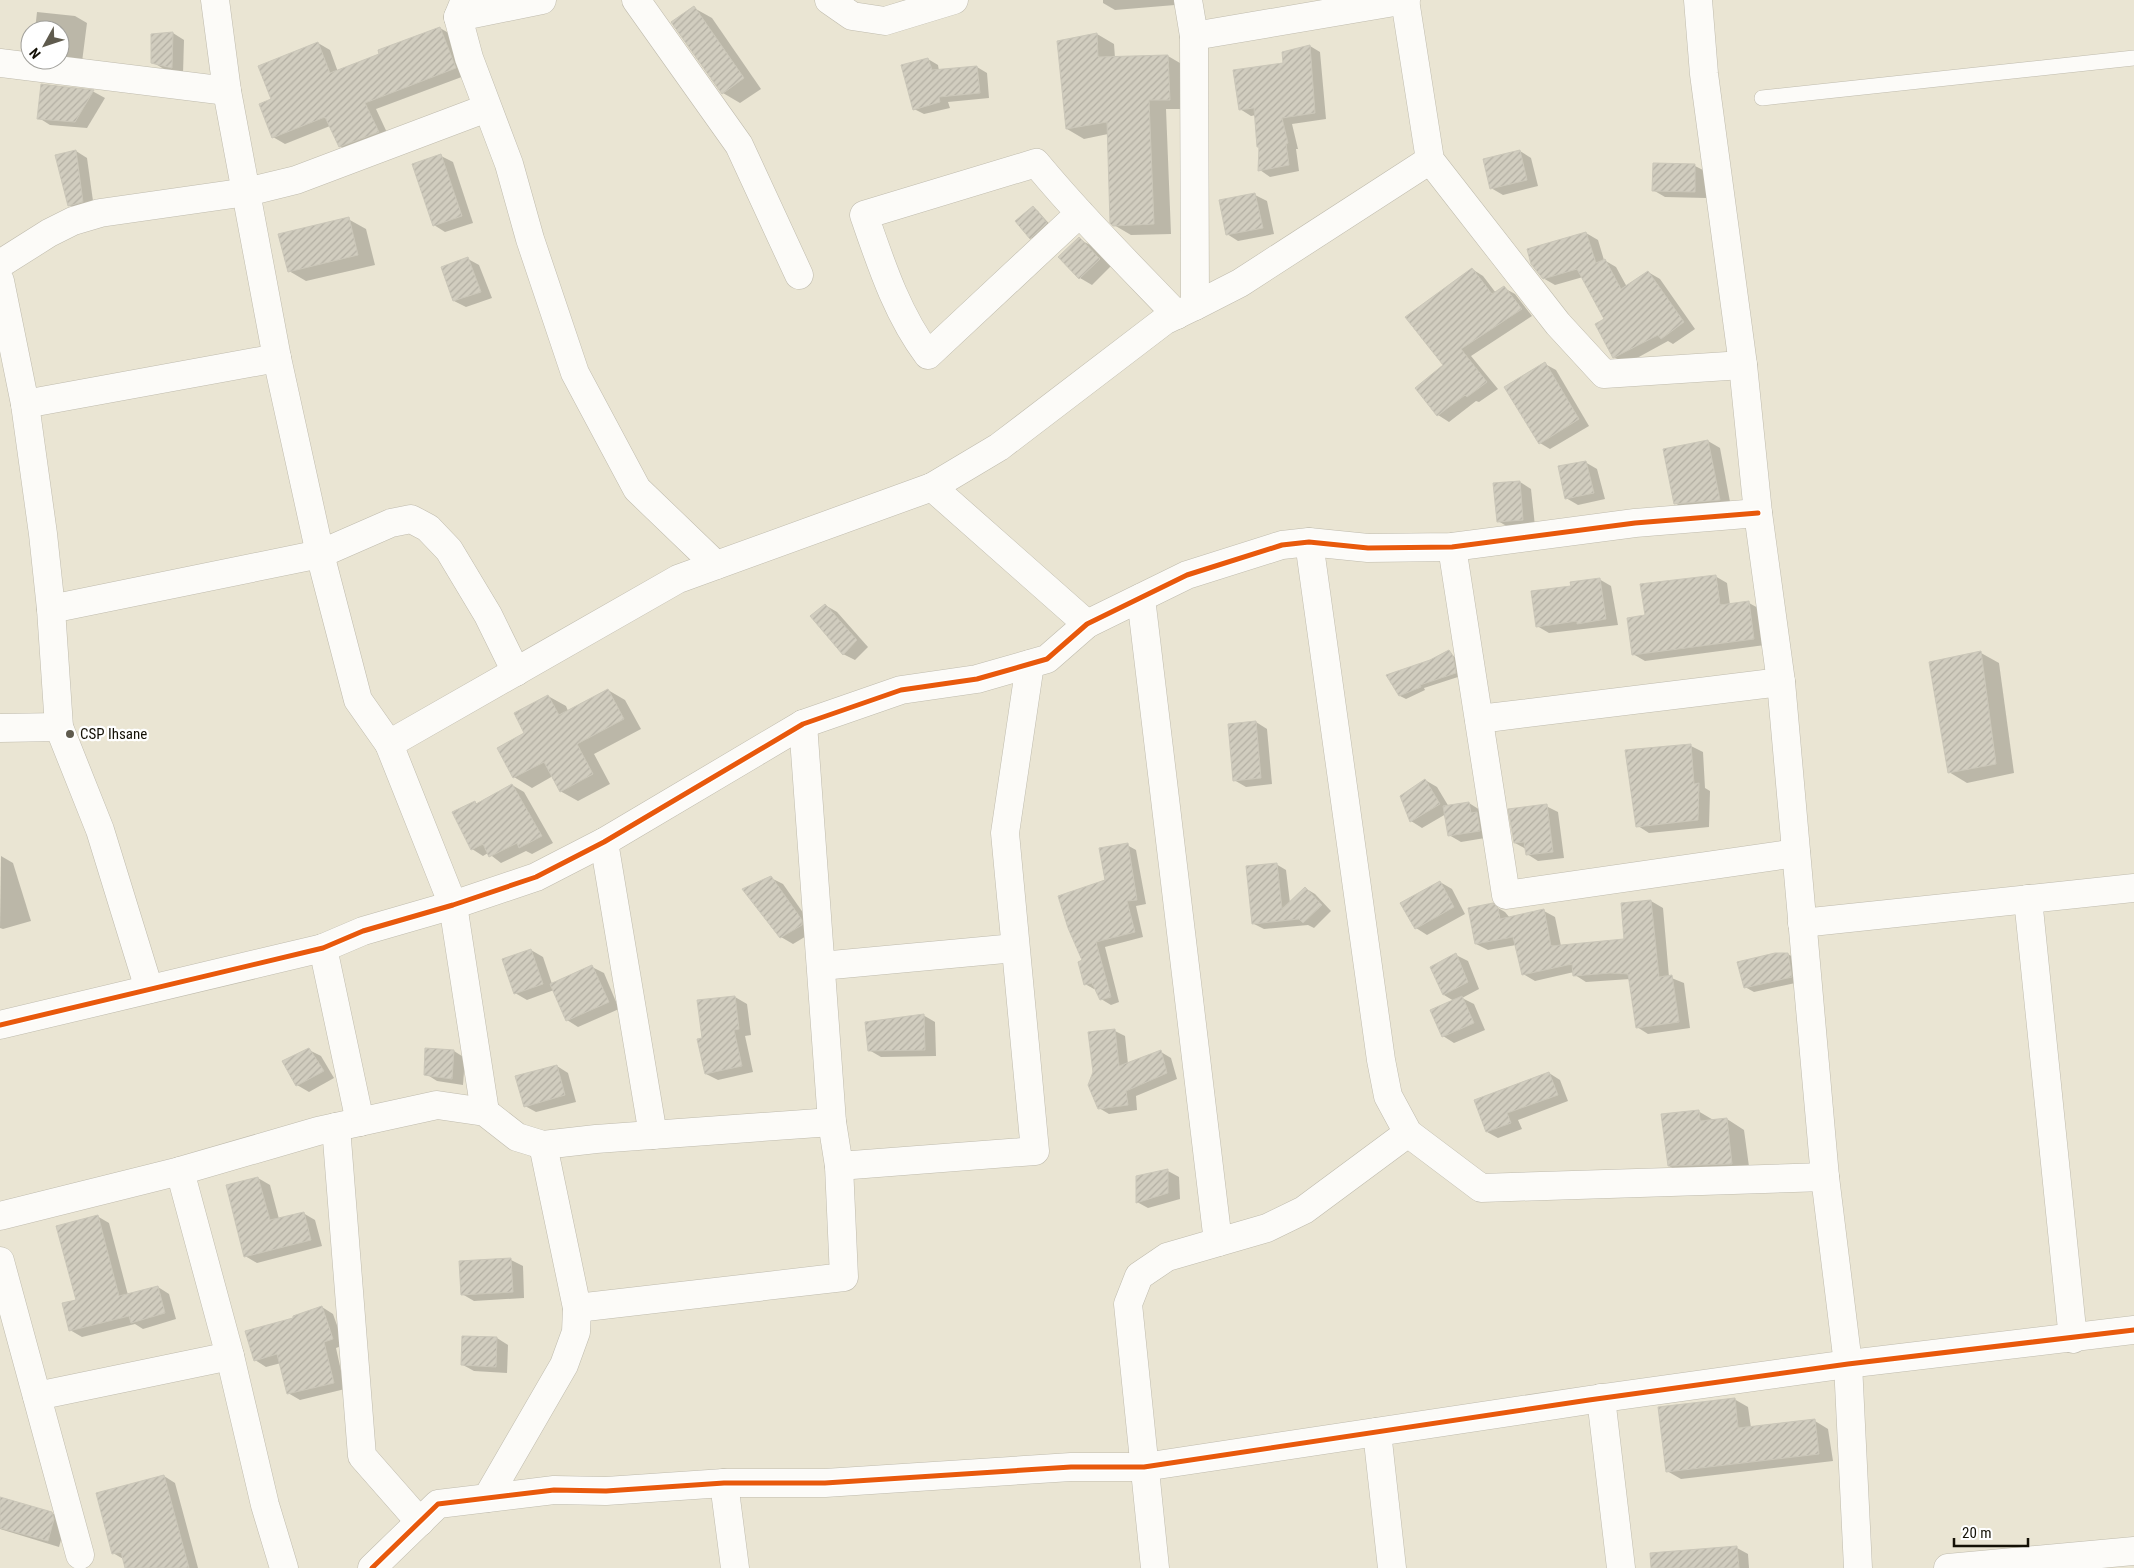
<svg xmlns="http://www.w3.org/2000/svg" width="2134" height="1568" font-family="'Roboto Condensed',sans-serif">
<defs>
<pattern id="building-hatch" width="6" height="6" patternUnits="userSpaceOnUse" patternTransform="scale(1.25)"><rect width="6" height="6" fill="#d1cdbf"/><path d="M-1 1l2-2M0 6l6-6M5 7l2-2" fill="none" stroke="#b3afa3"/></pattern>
</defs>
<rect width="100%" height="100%" fill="#eae5d3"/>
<g fill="#0003">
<polygon points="1103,0 1175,0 1175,5 1115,10 1103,3"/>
<polygon points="694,8 712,18 761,89 740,103 723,93"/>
<polygon points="37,12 75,16 87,23 82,62 60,59 60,30 35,30"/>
<polygon points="440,28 452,35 467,75 376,109 390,139 351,153 340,146 330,126 285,144 273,137 318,43 330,50 338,72"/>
<polygon points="173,33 184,40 183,74 164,69 152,62"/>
<polygon points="1097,34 1114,44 1115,58 1168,56 1185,66 1187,109 1166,109 1171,234 1131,235 1114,225 1108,134 1084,139 1067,129"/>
<polygon points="1310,46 1320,52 1326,119 1292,124 1298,149 1296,149 1299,171 1270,177 1260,170 1261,148 1256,115 1251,116 1240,109 1284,64"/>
<polygon points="928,59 938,65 939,71 977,67 987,73 989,98 948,102 950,108 924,114 914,109"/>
<polygon points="42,85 94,92 105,98 87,128 50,125 39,118"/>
<polygon points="76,151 87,158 94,208 81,212 69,205"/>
<polygon points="1520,151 1531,158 1538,186 1503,195 1491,188"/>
<polygon points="441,156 453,162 473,223 445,232 434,225"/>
<polygon points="1695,166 1707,172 1706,198 1665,197 1653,190"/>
<polygon points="1255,195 1267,201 1274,234 1238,241 1227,234"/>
<polygon points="1033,207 1038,211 1051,226 1036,241 1031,238"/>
<polygon points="348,219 366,229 375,265 306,281 289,271"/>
<polygon points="1586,233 1598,240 1604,260 1616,267 1627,287 1648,272 1660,279 1695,329 1673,344 1668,341 1626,364 1614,357 1606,320 1583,277 1555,285 1543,278"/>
<polygon points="1079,239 1090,245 1111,266 1092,285 1080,278 1060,257"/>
<polygon points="468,259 479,265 492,298 466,307 454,301 442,268"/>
<polygon points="1472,269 1483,276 1496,293 1504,288 1515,294 1532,316 1471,356 1498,389 1479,402 1476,401 1449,422 1438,415 1417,388 1444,365"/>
<polygon points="1545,364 1556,370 1589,426 1550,449 1540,443"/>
<polygon points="1708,441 1720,448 1731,507 1686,510 1675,503"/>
<polygon points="1585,462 1597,469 1605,499 1578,505 1566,498"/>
<polygon points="1520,482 1531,489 1535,526 1510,528 1498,521"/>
<polygon points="1715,576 1727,583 1730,605 1749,603 1760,609 1765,645 1645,661 1633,654 1647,616"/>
<polygon points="1599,579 1611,586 1618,625 1549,633 1537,626 1572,587"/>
<polygon points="825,605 837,612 868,647 855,660 843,654"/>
<polygon points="1449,652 1458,660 1461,676 1424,688 1425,690 1406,699 1400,696 1388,676 1431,662"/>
<polygon points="1981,653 1999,663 2014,773 1967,783 1949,772"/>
<polygon points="608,690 625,700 641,729 594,754 610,784 578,801 560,791 553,776 532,788 514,777 526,734 548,696 566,706 568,711"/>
<polygon points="1256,722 1267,729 1272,784 1246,787 1234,780"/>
<polygon points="1691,746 1703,752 1705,788 1710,791 1709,827 1649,833 1638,826"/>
<polygon points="1425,780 1437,787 1449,807 1469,803 1480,810 1491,837 1461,842 1449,835 1446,814 1422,828 1411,821"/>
<polygon points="512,785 524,792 553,843 532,854 526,851 501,863 488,853 483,856 472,849 475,803 478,804"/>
<polygon points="1546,806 1558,812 1564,858 1538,861 1527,854 1526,849 1515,843"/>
<polygon points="1127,845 1136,850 1146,904 1136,906 1143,937 1105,947 1119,1002 1111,1005 1101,999 1096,989 1094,989 1085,984 1084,961 1106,880"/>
<polygon points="1,856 13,863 31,921 3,929 0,928"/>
<polygon points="1276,864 1286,870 1290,903 1305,888 1315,894 1331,911 1314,928 1308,925 1264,929 1254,924"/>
<polygon points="771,878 783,884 813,927 813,932 793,944 781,937"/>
<polygon points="1440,882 1452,889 1465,914 1427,935 1416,928"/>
<polygon points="1651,901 1663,908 1669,977 1684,983 1690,1028 1648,1034 1637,1027 1630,979 1586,982 1575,975 1574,972 1535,981 1523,974 1516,945 1488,950 1476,944 1493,905 1505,912 1510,918 1544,911 1555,917 1561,946 1625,940 1622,904"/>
<polygon points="531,950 543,957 552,984 592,967 604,973 619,1009 578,1027 567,1020 554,990 527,1000 515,993"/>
<polygon points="1788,954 1796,959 1800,982 1754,992 1745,987"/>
<polygon points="1456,955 1468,961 1479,989 1462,998 1474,1004 1485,1030 1454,1043 1443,1036 1454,1001 1444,995"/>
<polygon points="735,997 747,1004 751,1035 745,1036 753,1072 718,1080 706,1074 704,1039"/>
<polygon points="923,1015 935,1022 936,1056 881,1057 869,1050"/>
<polygon points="1115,1031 1125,1036 1128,1064 1161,1052 1171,1058 1177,1079 1136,1096 1137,1110 1109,1114 1099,1108"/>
<polygon points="309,1050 321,1056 334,1078 309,1092 297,1085"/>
<polygon points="454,1051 465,1058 463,1085 437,1081 426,1074"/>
<polygon points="557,1066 568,1073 576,1102 536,1112 525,1106"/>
<polygon points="1549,1073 1560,1080 1568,1101 1518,1120 1522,1129 1498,1138 1487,1132"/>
<polygon points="1698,1111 1715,1121 1727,1119 1744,1130 1750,1174 1687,1176 1669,1166"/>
<polygon points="1168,1171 1179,1177 1180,1199 1148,1208 1137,1202"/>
<polygon points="258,1178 270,1185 279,1219 303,1213 315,1220 322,1246 257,1263 245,1256"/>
<polygon points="97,1216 109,1223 128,1295 158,1287 169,1294 176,1319 143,1329 135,1324 82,1337 70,1330"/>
<polygon points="511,1260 523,1266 524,1298 474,1301 462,1294"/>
<polygon points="322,1307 333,1314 344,1345 336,1348 345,1389 300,1400 288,1393 281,1363 266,1367 255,1360 295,1319"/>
<polygon points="497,1338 508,1345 507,1373 474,1371 463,1365"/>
<polygon points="1734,1399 1748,1407 1751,1428 1815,1421 1828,1429 1833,1461 1681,1479 1667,1471"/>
<polygon points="164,1476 175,1483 198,1568 127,1568 125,1560 113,1553"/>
<polygon points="0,1498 52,1513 63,1520 65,1526 59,1547 0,1529"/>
<polygon points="1737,1548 1748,1554 1749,1568 1687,1568"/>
</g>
<g fill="url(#building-hatch)" stroke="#cbc7b9">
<polygon points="694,6 744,78 722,94 671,22"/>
<polygon points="440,27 456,68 365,103 379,132 339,147 325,117 272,138 259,104 271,99 258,66 318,42 330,73 379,54 378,50"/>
<polygon points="173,32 172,68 151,63 151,34"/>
<polygon points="1097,33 1098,57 1168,55 1170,100 1149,100 1154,224 1113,226 1110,223 1107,122 1066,129 1057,41"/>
<polygon points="1310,45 1315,113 1282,118 1288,143 1286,144 1289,165 1258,171 1259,147 1257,147 1254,108 1239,110 1233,70 1283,63 1282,52"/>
<polygon points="928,58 932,70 977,66 980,93 939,97 940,102 913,110 901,65"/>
<polygon points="41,84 49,85 94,90 75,122 37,119"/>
<polygon points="76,150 83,202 68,206 55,155"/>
<polygon points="1520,150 1527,180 1490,189 1483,159"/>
<polygon points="441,154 462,216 433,226 412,164"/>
<polygon points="1653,163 1695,164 1695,192 1652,191"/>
<polygon points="1255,193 1263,228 1226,235 1219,200"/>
<polygon points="1033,206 1047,223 1030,239 1015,221"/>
<polygon points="349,217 358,255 288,272 278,234"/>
<polygon points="1586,232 1596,263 1605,259 1621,289 1648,271 1684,322 1661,339 1658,335 1613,358 1595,324 1604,319 1577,269 1543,279 1531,264 1527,249"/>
<polygon points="1079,237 1100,259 1079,279 1058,257"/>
<polygon points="468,257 481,292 453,301 441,267"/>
<polygon points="1472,268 1492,294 1504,286 1522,309 1461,349 1487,382 1467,397 1465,395 1437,416 1415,388 1443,365 1405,317"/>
<polygon points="1545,362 1579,419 1539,444 1504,387"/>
<polygon points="1708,440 1720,500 1674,504 1663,449"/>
<polygon points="1586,461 1594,493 1565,499 1558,466"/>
<polygon points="1520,481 1523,520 1497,522 1493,483"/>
<polygon points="1716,575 1720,605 1749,601 1754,639 1632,655 1627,618 1645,615 1640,584"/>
<polygon points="1600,578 1606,619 1577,624 1577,621 1536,627 1531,591 1571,586 1570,582"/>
<polygon points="825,604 857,640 843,655 810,616"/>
<polygon points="1449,650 1453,656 1456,673 1420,685 1421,687 1399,696 1386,675 1430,660"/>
<polygon points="1981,651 1996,764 1948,773 1929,662"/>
<polygon points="608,689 624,719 577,744 593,774 560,792 544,762 513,778 497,748 524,733 514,713 548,695 559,715"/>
<polygon points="1256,721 1261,778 1233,781 1228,724"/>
<polygon points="1691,744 1694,784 1699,783 1698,820 1636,827 1625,750"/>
<polygon points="1425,779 1440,804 1410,822 1400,796"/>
<polygon points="512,784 542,836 519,848 517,843 489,857 483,844 471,850 452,812 475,801 476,804"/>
<polygon points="1469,802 1471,813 1477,812 1480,831 1448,836 1443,806"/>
<polygon points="1547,804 1553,852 1526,855 1524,842 1514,843 1508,809"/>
<polygon points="1128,843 1137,900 1127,901 1135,932 1096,942 1111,997 1100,1000 1092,983 1084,985 1078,962 1082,960 1068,928 1058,896 1105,880 1099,848"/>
<polygon points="1277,863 1282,909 1305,887 1322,905 1303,923 1299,919 1252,924 1246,866"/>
<polygon points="771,876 802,920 802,925 780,938 742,889"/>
<polygon points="1440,881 1454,907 1415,929 1400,903"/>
<polygon points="1651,900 1659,977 1672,975 1679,1022 1636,1028 1628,974 1610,973 1573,976 1572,964 1522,975 1513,937 1475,944 1468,908 1493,903 1498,908 1500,919 1544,909 1551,946 1624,939 1621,903"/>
<polygon points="531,949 543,984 514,994 502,959"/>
<polygon points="1456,953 1468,982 1443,995 1430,967"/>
<polygon points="1775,953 1788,953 1792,977 1744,988 1737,962"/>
<polygon points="592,965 609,1002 566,1021 550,984"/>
<polygon points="735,996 739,1029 734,1030 742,1066 705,1074 697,1039 702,1038 697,1000"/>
<polygon points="1462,996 1474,1023 1442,1037 1430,1010"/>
<polygon points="924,1014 925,1050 868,1051 865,1022"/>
<polygon points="1115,1029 1119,1066 1161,1050 1167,1073 1126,1091 1128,1105 1098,1109 1088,1085 1093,1072 1088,1032"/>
<polygon points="309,1048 324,1071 296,1086 282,1061"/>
<polygon points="425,1048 454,1050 452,1079 424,1075"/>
<polygon points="557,1065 565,1095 524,1107 515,1076"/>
<polygon points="1549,1072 1558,1095 1507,1113 1511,1123 1486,1132 1474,1100"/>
<polygon points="1699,1110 1700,1121 1727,1118 1732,1164 1668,1166 1661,1114"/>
<polygon points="1168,1169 1168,1193 1136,1203 1136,1176"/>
<polygon points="258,1177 270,1220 304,1212 311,1240 244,1257 226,1185"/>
<polygon points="98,1215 119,1296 158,1286 165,1313 131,1323 129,1316 69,1331 62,1303 76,1300 56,1226"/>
<polygon points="511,1258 513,1292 461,1295 459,1261"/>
<polygon points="322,1306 333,1339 324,1342 334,1383 287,1394 277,1354 254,1361 245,1331 293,1318 293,1316"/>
<polygon points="462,1336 497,1337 496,1367 461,1365"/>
<polygon points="1735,1398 1738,1428 1815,1419 1819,1454 1666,1472 1658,1407"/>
<polygon points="164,1475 189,1568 125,1568 121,1552 112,1554 96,1493"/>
<polygon points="0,1497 52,1512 54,1519 48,1541 0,1528"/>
<polygon points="1737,1546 1739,1568 1651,1568 1650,1553"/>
</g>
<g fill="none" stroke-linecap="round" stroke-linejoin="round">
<defs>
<polyline id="lane" points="1762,98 2134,58"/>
<g id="street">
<polyline points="215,0 227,91 277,358 320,554 358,700 389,744 453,905 485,1112"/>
<polyline points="465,0 458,17 469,58 509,164 530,239 575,373 637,489 716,565"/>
<polyline points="636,0 739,145 799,275"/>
<polyline points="829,0 852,16 885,21 954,0"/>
<polyline points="1405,0 1430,160 1558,324 1604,374 1743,365"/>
<polyline points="1698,0 1704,74 1743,365 1758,513 1781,682 1825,1177 1848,1364 1858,1568"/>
<polyline points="458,17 542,0"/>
<polyline points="1194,36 1406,0"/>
<polyline points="0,63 227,91"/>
<path d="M 1080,213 L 928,355 C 897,314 881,264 864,215 L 1036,163 C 1080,216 1129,265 1177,315"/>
<polyline points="0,264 49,233 73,221 100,213 247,192 296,180 487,108"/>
<polyline points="0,281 25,404 43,534 51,609 59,727 100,830 149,989"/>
<polyline points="1195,306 1240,283 1430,160"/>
<polyline points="25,404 277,358"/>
<polyline points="932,487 1087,624"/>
<polyline points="1309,542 1381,1060 1388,1096 1408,1133 1481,1188 1825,1177"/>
<polyline points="1452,547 1506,895 1796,853"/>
<polyline points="1141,598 1218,1242"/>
<polyline points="51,609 320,554 391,523 411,519 428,528 449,550 488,615 516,672"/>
<polyline points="1479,719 1781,682"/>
<polyline points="0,728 59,727"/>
<polyline points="389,744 678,579 932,487 999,447 1164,321 1195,306 1194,36 1188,0"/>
<polyline points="604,842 653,1135"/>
<polyline points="2028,899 2073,1339"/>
<polyline points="1802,923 2134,888"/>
<polyline points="323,948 360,1122"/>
<polyline points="821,966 1015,948"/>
<polyline points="0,1025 323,948 363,931 453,905 536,877 604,842 803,724 901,690 977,679 1047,659 1087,624 1187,575 1282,545 1309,542 1368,548 1452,547 1635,523 1758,513"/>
<polyline points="336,1127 362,1456 420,1522"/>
<polyline points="839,1166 1035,1151 1005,833 1030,664"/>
<polyline points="180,1171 230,1356 265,1505 284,1568"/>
<polyline points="0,1216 180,1171 318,1131 437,1105 485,1112 517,1137 543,1145 596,1139 832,1122"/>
<polyline points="0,1261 80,1555"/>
<polyline points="577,1308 844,1277 839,1166 832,1122 803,724"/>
<polyline points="37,1396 230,1356"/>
<polyline points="1601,1398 1621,1568"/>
<polyline points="1377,1432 1392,1568"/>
<polyline points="724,1483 735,1568"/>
<polyline points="487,1498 564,1365 576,1332 577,1308 543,1145"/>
<polyline points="372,1568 438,1504 554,1490 606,1491 724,1483 825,1483 1071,1467 1144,1467 1589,1400 1848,1364 2134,1330"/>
<polyline points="1155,1568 1128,1304 1139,1276 1167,1257 1267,1228 1304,1210 1408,1133"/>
<polyline points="1948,1568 2134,1551"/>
</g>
</defs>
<use href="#lane" stroke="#bfbbad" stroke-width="16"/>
<use href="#street" stroke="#bfbbad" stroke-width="29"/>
<use href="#lane" stroke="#fcfbf8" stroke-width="15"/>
<use href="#street" stroke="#fcfbf8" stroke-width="28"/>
<defs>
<g id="cycleway">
<polyline points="0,1025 323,948 363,931 453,905 536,877 604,842 803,724 901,690 977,679 1047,659 1087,624 1187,575 1282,545 1309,542 1368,548 1452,547 1635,523 1758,513"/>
<polyline points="372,1568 438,1504 554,1490 606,1491 724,1483 825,1483 1071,1467 1144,1467 1589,1400 1848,1364 2134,1330"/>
</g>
</defs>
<use href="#cycleway" stroke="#fff" stroke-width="8"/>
<use href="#cycleway" stroke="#e8590c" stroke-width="5"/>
</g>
<circle fill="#5f5b4e" stroke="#fff" stroke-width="2" cx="70" cy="734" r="5"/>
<g text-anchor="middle" stroke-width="4.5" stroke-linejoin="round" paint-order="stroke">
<g font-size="15" fill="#141106" stroke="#fff" text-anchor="start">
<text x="80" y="739">CSP Ihsane</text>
</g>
</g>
<g transform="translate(45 45) rotate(230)"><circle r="24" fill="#ffffff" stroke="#a1a09b"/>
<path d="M0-4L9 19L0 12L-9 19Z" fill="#5f5b4e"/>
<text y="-8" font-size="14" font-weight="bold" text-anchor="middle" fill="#141106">N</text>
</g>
<path d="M1954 1538v8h74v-8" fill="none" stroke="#141106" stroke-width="2.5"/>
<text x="1962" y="1538" font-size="15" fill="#141106" stroke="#ffffff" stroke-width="4" paint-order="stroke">20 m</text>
</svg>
